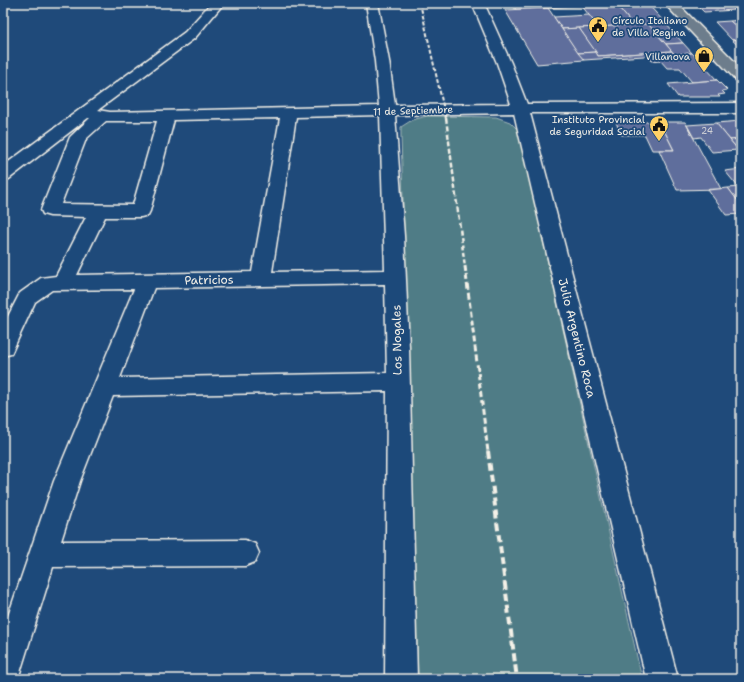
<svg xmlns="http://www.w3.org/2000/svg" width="744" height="682" font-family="'Shantell Sans',sans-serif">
<rect width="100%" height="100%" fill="#1f4a7a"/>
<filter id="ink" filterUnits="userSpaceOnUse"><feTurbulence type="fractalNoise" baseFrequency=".025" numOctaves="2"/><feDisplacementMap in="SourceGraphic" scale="8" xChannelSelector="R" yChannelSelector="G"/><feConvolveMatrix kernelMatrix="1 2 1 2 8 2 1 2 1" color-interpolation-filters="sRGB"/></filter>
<g filter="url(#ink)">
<polygon fill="#4f7c86" stroke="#a2b6b7" points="427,116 496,117 510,122 518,130 642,679 418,679 401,136 401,127 412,120"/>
<g fill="#5e6e9c" stroke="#f4f1e8">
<polygon points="512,3 620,3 516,10"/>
<polygon points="615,3 647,3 665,23 633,25"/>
<polygon points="615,3 633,25 598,27 582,6"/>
<polygon points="727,3 735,10 704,12 697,5"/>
<polygon points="548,8 562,29 584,60 537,64 505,10"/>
<polygon points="589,15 598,27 562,29 554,17"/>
<polygon points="741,20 741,27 737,27 730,21"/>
<polygon points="730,21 741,31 741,39 732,40 715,22"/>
<polygon points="665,23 683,43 666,44 648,24"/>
<polygon points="648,24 672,51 598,56 579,28"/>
<polygon points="579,28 596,52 578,53 562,29"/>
<polygon points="741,39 741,48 732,40"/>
<polygon points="683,43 692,53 674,54 666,44"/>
<polygon points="672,51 674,54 584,60 578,53 596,52 598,56"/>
<polygon points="692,53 717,80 692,82 680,68 667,68 660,60 652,61 649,56"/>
<polygon points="717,80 727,90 722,91 725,94 718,95 720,97 678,97 668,84"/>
<polygon points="741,121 741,139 730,140 716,123"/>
<polygon points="616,122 660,122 674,150 652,150 645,135 621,135"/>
<polygon points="660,122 685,122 721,189 677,190 659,150 674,150"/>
<polygon points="716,123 730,140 738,150 712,152 701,137 694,138 687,125"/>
<polygon points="741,139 741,153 730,140"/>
<polygon points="741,169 741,187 739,188 725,171"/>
<polygon points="741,187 741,205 728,188"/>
<polygon points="728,188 741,205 741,214 726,215 708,190"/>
</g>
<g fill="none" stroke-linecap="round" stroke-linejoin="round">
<defs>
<path id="minor" d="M 211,3 L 224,3 L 195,38 L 98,110 L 110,112 L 379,106 L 375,61 L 366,3 L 378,3 L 389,61 L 395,105 L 511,104 L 497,63 L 472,3 L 484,3 L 511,63 L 527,104 L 741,103 L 741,113 L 530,113 L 678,679 L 646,679 L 514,113 L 395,115 L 404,236 L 409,347 L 417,679 L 385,679 L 387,391 L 113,396 L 80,481 L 61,541 L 245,540 L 255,544 L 259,553 L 255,562 L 245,566 L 53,567 L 18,679 L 3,679 L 3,631 L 54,481 L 134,289 L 52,290 L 35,302 L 11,354 L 3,356 L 3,326 L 20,293 L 41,278 L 56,276 L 86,217 L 50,216 L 43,214 L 41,210 L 70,137 L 90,118 L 88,118 L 9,179 L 3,180 L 3,166 L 185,32 ZM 380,115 L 385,270 L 272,272 L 296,117 ZM 280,118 L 252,272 L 77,275 L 105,217 L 141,217 L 148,215 L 150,211 L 174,120 ZM 106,121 L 157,121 L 133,205 L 61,204 L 86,139 ZM 385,284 L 387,373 L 120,378 L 154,288 Z"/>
<polygon id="major" points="664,3 677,3 741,68 741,81 736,80"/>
</defs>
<use href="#minor" stroke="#f4f1e8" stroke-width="3"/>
<use href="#major" stroke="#f4f1e8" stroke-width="3"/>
<use href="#minor" fill="#1f4a7a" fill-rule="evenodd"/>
<use href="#major" fill="#6d7d8c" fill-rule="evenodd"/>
<polyline stroke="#f4f1e8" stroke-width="2" stroke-dasharray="4 2" stroke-linecap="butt" points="420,3 446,119"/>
<polyline stroke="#f4f1e8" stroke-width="2.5" stroke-dasharray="5 2.5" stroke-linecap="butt" points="446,118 465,267"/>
<polyline stroke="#f4f1e8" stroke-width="3" stroke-dasharray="6 3" stroke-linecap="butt" points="465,266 488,452"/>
<polyline stroke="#f4f1e8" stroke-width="4" stroke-dasharray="8 4" stroke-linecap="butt" points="488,451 517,679"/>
</g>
</g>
<defs>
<symbol id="civic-pin" viewBox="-11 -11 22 30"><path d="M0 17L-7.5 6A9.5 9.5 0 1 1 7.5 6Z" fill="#ffd166" stroke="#1f4a7a"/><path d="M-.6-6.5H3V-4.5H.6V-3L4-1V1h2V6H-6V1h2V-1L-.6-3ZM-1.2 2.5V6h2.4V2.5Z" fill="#111"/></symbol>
<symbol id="shop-pin" viewBox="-11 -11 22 30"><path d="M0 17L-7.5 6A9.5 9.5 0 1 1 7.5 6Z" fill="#ffd166" stroke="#1f4a7a"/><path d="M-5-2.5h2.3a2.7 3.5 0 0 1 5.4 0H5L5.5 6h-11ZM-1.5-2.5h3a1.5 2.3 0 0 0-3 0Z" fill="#111"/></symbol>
</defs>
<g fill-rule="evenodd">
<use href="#civic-pin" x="587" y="15" width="22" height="30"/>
<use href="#shop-pin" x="693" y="45" width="22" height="30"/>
<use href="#civic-pin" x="648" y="114" width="22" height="30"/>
</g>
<g text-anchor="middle" stroke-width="3.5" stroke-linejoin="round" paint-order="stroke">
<g font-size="9" fill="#ced0d5">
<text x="707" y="134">24</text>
</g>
<g font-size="10" fill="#f4f1e8" stroke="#1f4a7a" text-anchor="end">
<text x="612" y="24" text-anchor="start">Círculo Italiano<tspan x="612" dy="12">de Villa Regina</tspan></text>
<text x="690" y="60">Villanova</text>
<text x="645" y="123">Instituto Provincial<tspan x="645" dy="12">de Seguridad Social</tspan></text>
</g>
<g font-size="10" fill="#f4f1e8" stroke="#1f4a7a">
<text transform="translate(413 110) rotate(-2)" y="4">11 de Septiembre</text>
</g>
<g font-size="12" fill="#f4f1e8" stroke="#1f4a7a">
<text transform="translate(209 280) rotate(-1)" y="4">Patricios</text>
<text transform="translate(577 338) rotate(76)" y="4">Julio Argentino Roca</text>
<text transform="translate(397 340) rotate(-91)" y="4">Los Nogales</text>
</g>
</g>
<rect width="744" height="682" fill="none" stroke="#1f4a7a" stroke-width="16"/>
<rect x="8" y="8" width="728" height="666" fill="none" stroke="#f4f1e8" stroke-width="1.5" filter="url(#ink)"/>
</svg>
